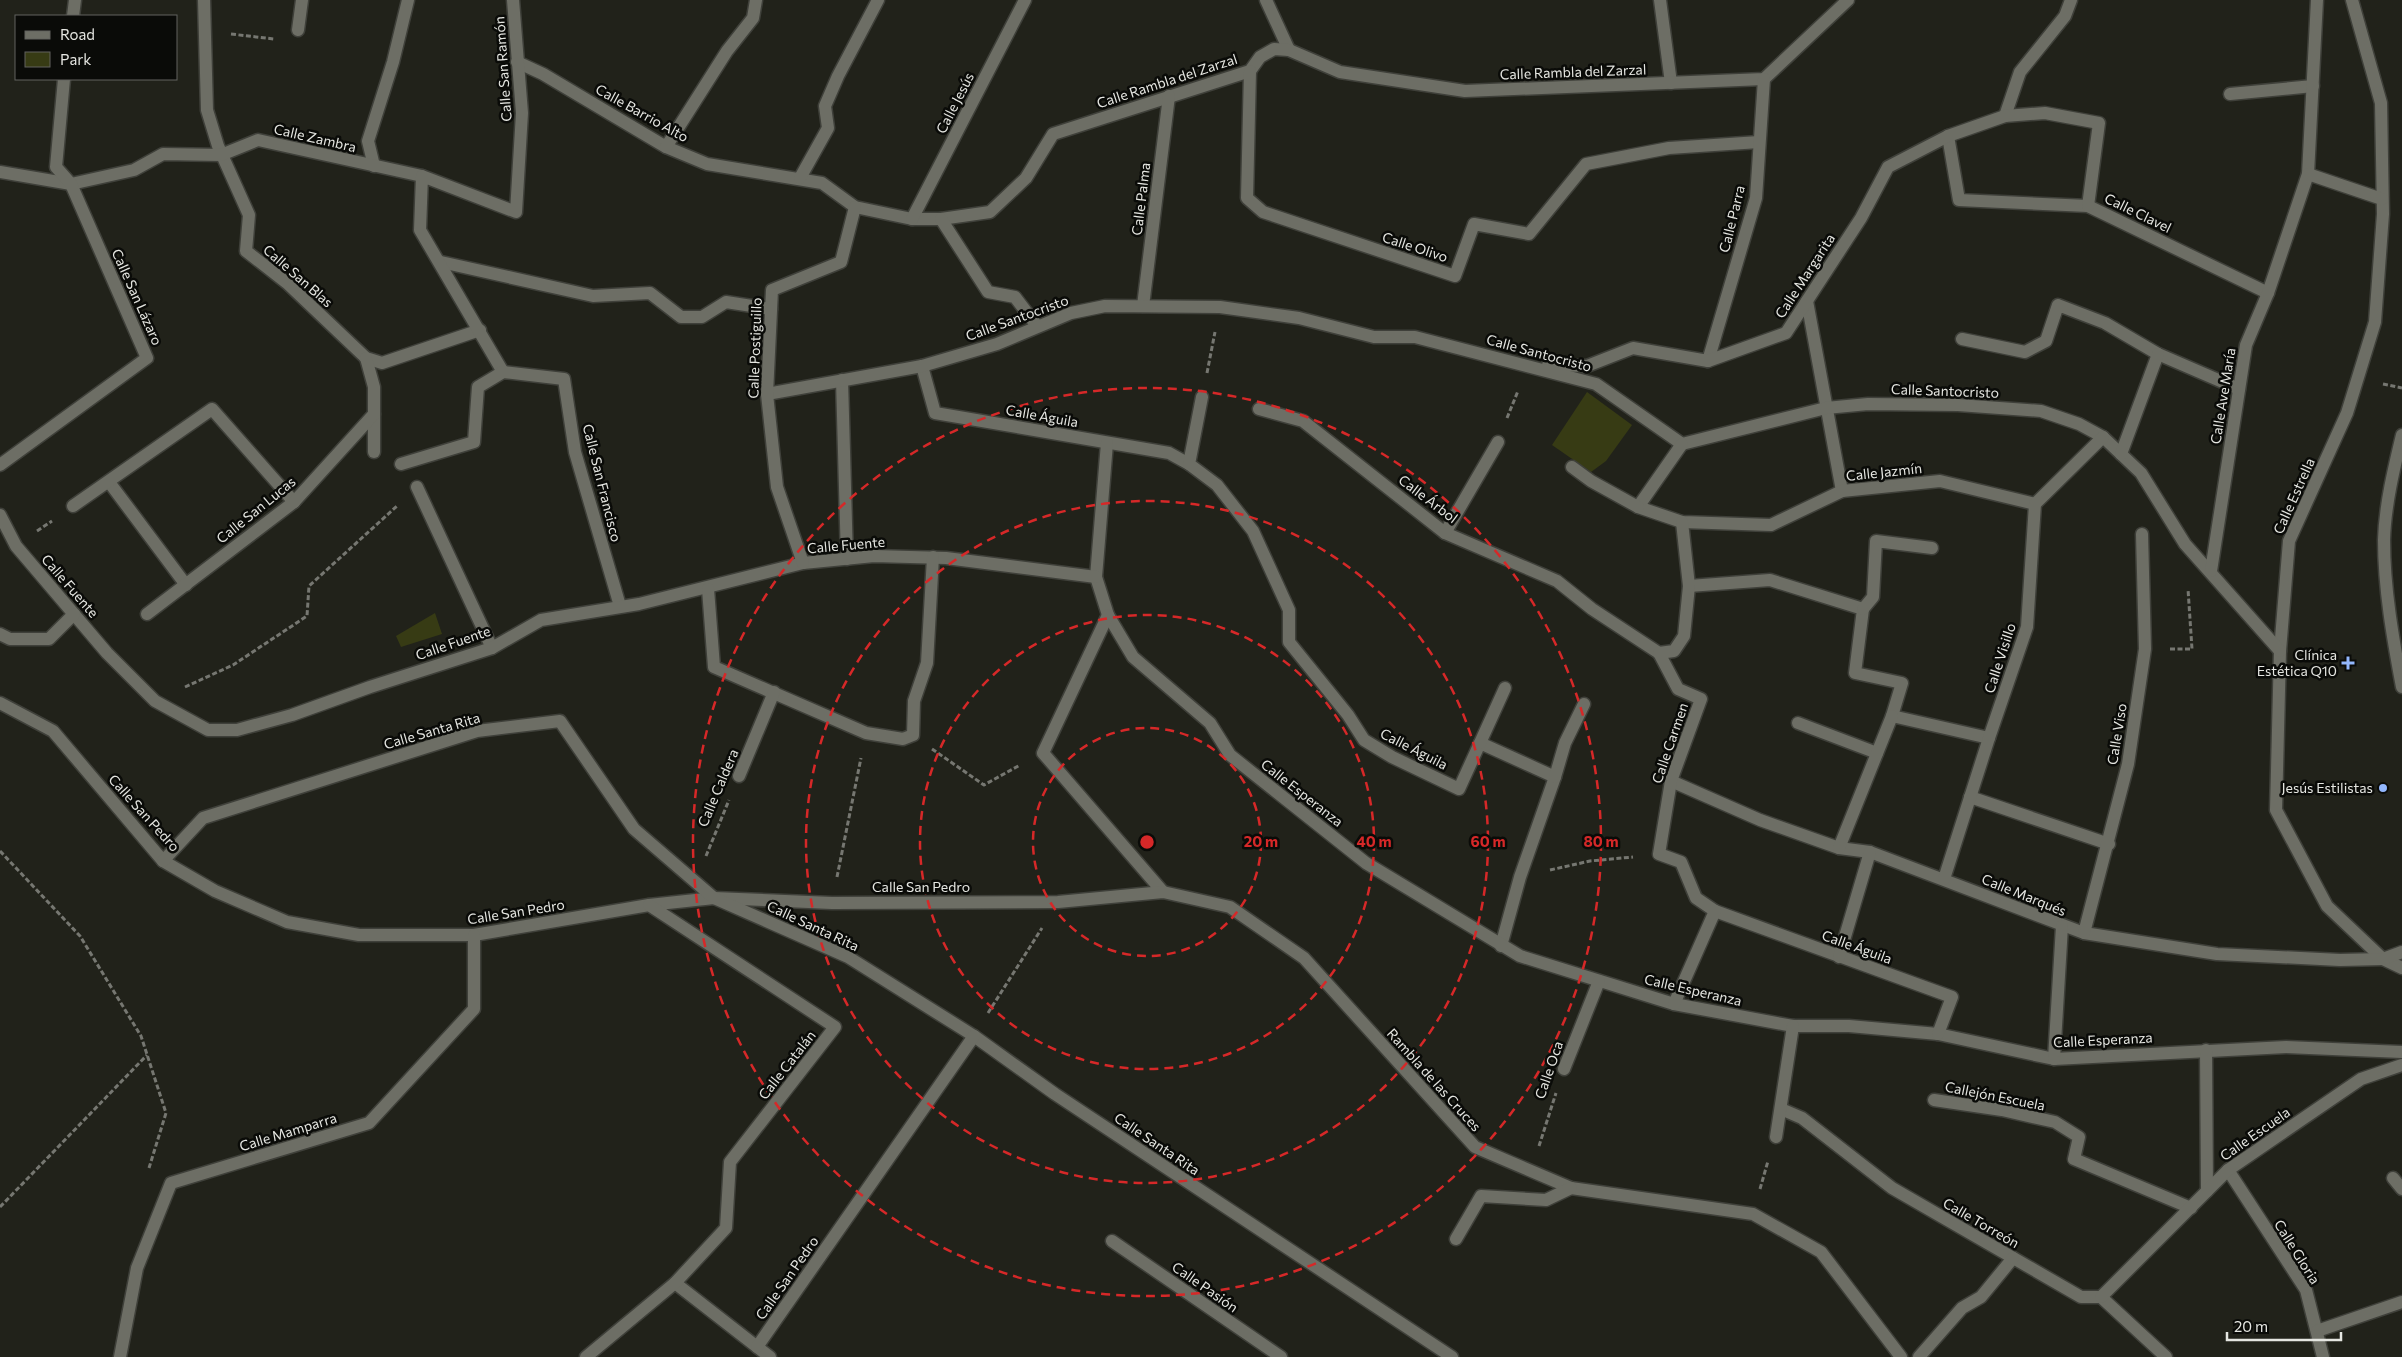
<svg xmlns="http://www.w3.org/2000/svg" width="2402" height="1357" font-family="Commissioner,sans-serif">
<rect width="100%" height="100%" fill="#21221a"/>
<g fill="#373b14">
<polygon points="1587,392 1632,425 1606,461 1591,472 1552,445"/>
<polygon points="435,613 442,634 401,647 396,636"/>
</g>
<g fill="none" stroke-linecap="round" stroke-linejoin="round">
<defs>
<g id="minor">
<polyline points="204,0 207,110 218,146 249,215 246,251 287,283 366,358 382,363 480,330"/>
<polyline points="1266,0 1289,50"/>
<polyline points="1660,0 1671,83"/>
<polyline points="2352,0 2381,103 2383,214 2375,322 2347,413 2289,541 2280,651 2276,810 2327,906 2383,959 2402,968"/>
<polyline points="73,16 75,0"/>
<polyline points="298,30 302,0"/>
<polyline points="517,62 543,74 666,147 707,164 822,183 855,207 912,219 941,219 990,212 1026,178 1053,134 1250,71 1260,57 1274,49 1289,50 1340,72 1465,91 1764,79 1848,0"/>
<polyline points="1250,71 1247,198 1263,212 1455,276 1474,224 1529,234 1586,164 1669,148 1759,142"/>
<polyline points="2230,94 2313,86"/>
<polyline points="2005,116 2020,72 2065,16 2071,0"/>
<polyline points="1948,136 1959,200 2088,206 2268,293"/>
<polyline points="666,147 727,51 753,18 756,0"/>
<polyline points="374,166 368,141 393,62 408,0"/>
<polyline points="0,172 71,184 134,170 163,154 221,155 258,140 422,176"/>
<polyline points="2308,174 2317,0"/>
<polyline points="800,178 828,128 825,106 838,76 878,0"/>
<polyline points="912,219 1025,0"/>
<polyline points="941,219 988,292 1015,297 1037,326"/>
<polyline points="441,262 593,296 650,293 681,317 702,317 726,302 771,309"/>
<polyline points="1807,301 1842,491"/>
<polyline points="1143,306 1169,96"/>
<polyline points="1962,339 2025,352 2046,341 2058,305 2105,323 2158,354 2239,389"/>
<polyline points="1708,361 1756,198 1764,79"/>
<polyline points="1548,365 1587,366 1633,348 1708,361 1786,333 1861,218 1888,167 1948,136 2005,116 2045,113 2099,123 2088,206"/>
<polyline points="922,366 935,413 1169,453 1189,464"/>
<polyline points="503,372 420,230 422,176 516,212 522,113 513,0"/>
<polyline points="842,380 847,559"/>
<polyline points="767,394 922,366 997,344 1071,313 1105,306 1220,307 1299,318 1374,337 1415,337 1596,384 1682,444 1826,408 1868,404 1958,405 2041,411 2079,424 2103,437 2141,473 2185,544 2280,651"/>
<polyline points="1202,397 1189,464 1217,485 1253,531 1289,610 1289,642 1348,715 1364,740 1392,757 1459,789 1480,743 1555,777 1520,877 1501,946"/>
<polyline points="1259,409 1303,421 1445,533 1557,581 1592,609 1659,653"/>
<polyline points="374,414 374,452"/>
<path d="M 2402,435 C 2394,468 2385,505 2384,540 C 2384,589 2393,639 2402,687"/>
<polyline points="1107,443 1096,577 1108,615 1133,657 1210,723 1230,755 1366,863 1520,956 1674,1004 1793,1026 1849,1026 1938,1034 2054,1059 2286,1047 2402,1052"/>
<polyline points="1682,444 1638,507 1682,522 1771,525 1842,491 1940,481 2035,504"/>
<polyline points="2121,454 2158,354"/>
<polyline points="401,464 474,442 478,387 503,372 564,379 575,452 620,606"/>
<polyline points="0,465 147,358 71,184 56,167 64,79"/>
<polyline points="1572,467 1591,481 1638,507"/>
<polyline points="109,482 186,585"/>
<polyline points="417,487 492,648"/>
<polyline points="73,506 212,409 294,502"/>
<polyline points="0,515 16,546 107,653 155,701 208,730 237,730 292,715 370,687 492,648 541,620 639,604 803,563 874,556 946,558 1096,577"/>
<polyline points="1445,533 1498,442"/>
<polyline points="803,563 777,487 767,394 772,290 841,262 855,207"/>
<polyline points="2211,571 2246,345 2268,293 2308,174 2382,199"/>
<polyline points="1689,586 1770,580 1863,609 1855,673 1902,683 1892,716 1989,738"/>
<polyline points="708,589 714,667 866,733 903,739 913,735 914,701 927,663 933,557"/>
<polyline points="1863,609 1873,597 1876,541 1932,548"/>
<polyline points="147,614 294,502 374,414 374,387 366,358"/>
<polyline points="1108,615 1043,753 1163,892"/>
<polyline points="0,634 10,639 49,639 74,614"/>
<polyline points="0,703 53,731 163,861 215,891 287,922 359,935 474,935 649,905 714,898 832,903 1058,902 1163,892 1230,907 1304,958 1475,1147 1571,1188 1753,1214 1821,1252 1901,1357"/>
<polyline points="1798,723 1877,753"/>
<polyline points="1480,743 1505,688"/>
<polyline points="739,776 774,692"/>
<polyline points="1555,777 1565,743 1584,704"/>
<polyline points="1671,781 1760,820 1839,848 1870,852 2084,933 2217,954 2340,960 2383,959 2402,952"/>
<polyline points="1970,797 2109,844"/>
<polyline points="1839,848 1892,716"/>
<polyline points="163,861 203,818 477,731 560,721 634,829 714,898 848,957 974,1036 1055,1094 1452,1357"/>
<polyline points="1944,879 1989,738 2027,627 2035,504 2103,437"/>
<polyline points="1715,911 1952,997 1938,1034"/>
<polyline points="2084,933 2128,764 2145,649 2142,534"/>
<polyline points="1839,957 1870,852"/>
<polyline points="1674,1004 1715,911 1696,898 1681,862 1659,854 1671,781 1701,699 1678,689 1659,653 1674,651 1684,636 1689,586 1682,522"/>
<polyline points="2206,1050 2207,1191"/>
<polyline points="2054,1059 2062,926"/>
<polyline points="1564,1069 1599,981"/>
<polyline points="1934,1100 2002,1110 2055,1122 2079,1137 2074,1159 2191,1208"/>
<polyline points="1781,1109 1802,1118 1892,1188 2081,1297 2101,1297 2166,1357"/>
<polyline points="1776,1137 1793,1026"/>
<polyline points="2228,1170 2306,1290 2323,1357"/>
<polyline points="2393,1178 2402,1189"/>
<polyline points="1456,1239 1481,1196 1546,1200 1571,1188"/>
<polyline points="1112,1241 1281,1357"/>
<polyline points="675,1283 770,1357"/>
<polyline points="2101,1297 2228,1170 2361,1079 2402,1065"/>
<polyline points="2317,1331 2402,1302"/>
<polyline points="757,1347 974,1036"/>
<polyline points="120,1357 137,1268 171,1183 369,1123 474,1009 474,935"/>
<polyline points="586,1357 675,1283 726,1228 730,1162 835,1027 649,905"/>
<polyline points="1919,1357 1962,1308 1981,1297 2013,1258"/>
</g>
</defs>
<use href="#minor" stroke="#3f403a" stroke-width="15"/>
<g stroke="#767771" stroke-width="3" stroke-dasharray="5 2.5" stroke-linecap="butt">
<polyline points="231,34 274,39"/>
<polyline points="1207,373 1215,332"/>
<polyline points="2383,384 2402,388"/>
<polyline points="1507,418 1518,391"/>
<polyline points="37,531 52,521"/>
<polyline points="2170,649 2192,649 2188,589"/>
<polyline points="185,687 233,665 307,616 309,586 397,506"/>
<polyline points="932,749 984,785 1020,765"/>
<polyline points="0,851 80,936 141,1036 166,1113 149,1168"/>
<polyline points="706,856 729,800"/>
<polyline points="1550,870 1590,861 1633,857"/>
<polyline points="837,877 861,758"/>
<polyline points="988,1013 1042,928"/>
<polyline points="1539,1146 1556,1093"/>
<polyline points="1760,1189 1768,1161"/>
<polyline points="0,1207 147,1055"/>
</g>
<use href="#minor" stroke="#6d6e65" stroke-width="12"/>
</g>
<g fill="none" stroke="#d62828" stroke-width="2.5" stroke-dasharray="9 6">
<circle cx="1147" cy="842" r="114"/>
<circle cx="1147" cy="842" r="227"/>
<circle cx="1147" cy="842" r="341"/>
<circle cx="1147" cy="842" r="454"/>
</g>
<g fill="#92b7fd" stroke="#0a0b08" stroke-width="2">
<path d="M2345.5 655.5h5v5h5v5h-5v5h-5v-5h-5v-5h5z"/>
<circle cx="2383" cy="788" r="5"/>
</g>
<g text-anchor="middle" stroke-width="5" stroke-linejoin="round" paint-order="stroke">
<g font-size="14" fill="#e5e6e1" stroke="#0a0b08">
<text transform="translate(503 69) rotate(-94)" y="5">Calle San Ramón</text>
<text transform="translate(1573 72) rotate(-2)" y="5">Calle Rambla del Zarzal</text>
<text transform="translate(1167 81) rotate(-18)" y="5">Calle Rambla del Zarzal</text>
<text transform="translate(955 103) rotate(-63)" y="5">Calle Jesús</text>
<text transform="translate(642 113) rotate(29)" y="5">Calle Barrio Alto</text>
<text transform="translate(315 138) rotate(13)" y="5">Calle Zambra</text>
<text transform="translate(1141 199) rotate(-83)" y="5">Calle Palma</text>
<text transform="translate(2138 213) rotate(26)" y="5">Calle Clavel</text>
<text transform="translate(1732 219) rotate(-76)" y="5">Calle Parra</text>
<text transform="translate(1415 247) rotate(18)" y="5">Calle Olivo</text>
<text transform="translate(298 276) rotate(41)" y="5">Calle San Blas</text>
<text transform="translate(1805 276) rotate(-57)" y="5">Calle Margarita</text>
<text transform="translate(137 297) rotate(66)" y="5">Calle San Lázaro</text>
<text transform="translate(1017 318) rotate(-20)" y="5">Calle Santocristo</text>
<text transform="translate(755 348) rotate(-88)" y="5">Calle Postiguillo</text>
<text transform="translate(1539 353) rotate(15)" y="5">Calle Santocristo</text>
<text transform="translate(1945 391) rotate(2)" y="5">Calle Santocristo</text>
<text transform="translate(2223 396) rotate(-81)" y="5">Calle Ave María</text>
<text transform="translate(1042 416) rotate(10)" y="5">Calle Águila</text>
<text transform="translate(1884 472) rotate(-6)" y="5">Calle Jazmín</text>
<text transform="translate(602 483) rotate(76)" y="5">Calle San Francisco</text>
<text transform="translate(2294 496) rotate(-66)" y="5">Calle Estrella</text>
<text transform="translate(1428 499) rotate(37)" y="5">Calle Árbol</text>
<text transform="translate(256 510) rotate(-39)" y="5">Calle San Lucas</text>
<text transform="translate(846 545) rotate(-5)" y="5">Calle Fuente</text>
<text transform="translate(70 586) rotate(49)" y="5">Calle Fuente</text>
<text transform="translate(453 643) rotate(-19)" y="5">Calle Fuente</text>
<text transform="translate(2000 658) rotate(-72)" y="5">Calle Visillo</text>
<text transform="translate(432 731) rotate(-16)" y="5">Calle Santa Rita</text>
<text transform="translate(2117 734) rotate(-81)" y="5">Calle Viso</text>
<text transform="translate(1670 743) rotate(-71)" y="5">Calle Carmen</text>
<text transform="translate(1414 749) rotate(27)" y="5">Calle Águila</text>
<text transform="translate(718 788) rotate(-67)" y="5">Calle Caldera</text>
<text transform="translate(1302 793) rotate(38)" y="5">Calle Esperanza</text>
<text transform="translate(144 813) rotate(48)" y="5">Calle San Pedro</text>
<text x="921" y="892">Calle San Pedro</text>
<text transform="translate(2024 895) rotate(22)" y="5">Calle Marqués</text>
<text transform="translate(516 912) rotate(-9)" y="5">Calle San Pedro</text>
<text transform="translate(813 926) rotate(25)" y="5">Calle Santa Rita</text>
<text transform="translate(1857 947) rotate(20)" y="5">Calle Águila</text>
<text transform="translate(1693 990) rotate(13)" y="5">Calle Esperanza</text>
<text transform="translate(2103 1040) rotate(-3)" y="5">Calle Esperanza</text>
<text transform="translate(787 1065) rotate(-52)" y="5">Calle Catalán</text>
<text transform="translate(1549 1070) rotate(-71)" y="5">Calle Oca</text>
<text transform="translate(1434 1080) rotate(48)" y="5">Rambla de las Cruces</text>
<text transform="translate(1995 1096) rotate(11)" y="5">Callejón Escuela</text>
<text transform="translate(288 1132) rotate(-17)" y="5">Calle Mamparra</text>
<text transform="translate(2255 1134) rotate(-35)" y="5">Calle Escuela</text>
<text transform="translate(1157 1144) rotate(34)" y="5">Calle Santa Rita</text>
<text transform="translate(1981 1223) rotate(30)" y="5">Calle Torreón</text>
<text transform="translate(2297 1252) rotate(58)" y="5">Calle Gloria</text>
<text transform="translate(787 1278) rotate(-55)" y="5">Calle San Pedro</text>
<text transform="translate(1205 1287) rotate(35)" y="5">Calle Pasión</text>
</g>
<g font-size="14" fill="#e5e6e1" stroke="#0a0b08" text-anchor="end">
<text x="2337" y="660">Clínica<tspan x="2337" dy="16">Estética Q10</tspan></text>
<text x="2373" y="793">Jesús Estilistas</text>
</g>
</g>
<circle cx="1147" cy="842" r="8" fill="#d62828" stroke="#0a0b08" stroke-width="2.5"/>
<g font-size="15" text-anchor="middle" font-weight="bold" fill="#d62828" stroke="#0a0b08" stroke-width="5" stroke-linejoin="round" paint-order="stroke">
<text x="1261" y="847">20 m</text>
<text x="1374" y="847">40 m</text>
<text x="1488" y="847">60 m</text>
<text x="1601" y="847">80 m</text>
</g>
<rect x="15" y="15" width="162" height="65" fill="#0a0b08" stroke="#62635f"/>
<rect x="25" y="31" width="25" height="8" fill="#6d6e65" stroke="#62635f"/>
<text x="60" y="40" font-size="15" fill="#e5e6e1">Road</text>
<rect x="25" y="52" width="25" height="15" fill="#373b14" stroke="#62635f"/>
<text x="60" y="65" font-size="15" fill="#e5e6e1">Park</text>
<path d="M2227 1332v8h114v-8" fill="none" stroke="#e5e6e1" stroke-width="2.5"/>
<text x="2234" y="1332" font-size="15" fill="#e5e6e1" stroke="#0a0b08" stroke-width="4" paint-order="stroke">20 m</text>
</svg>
